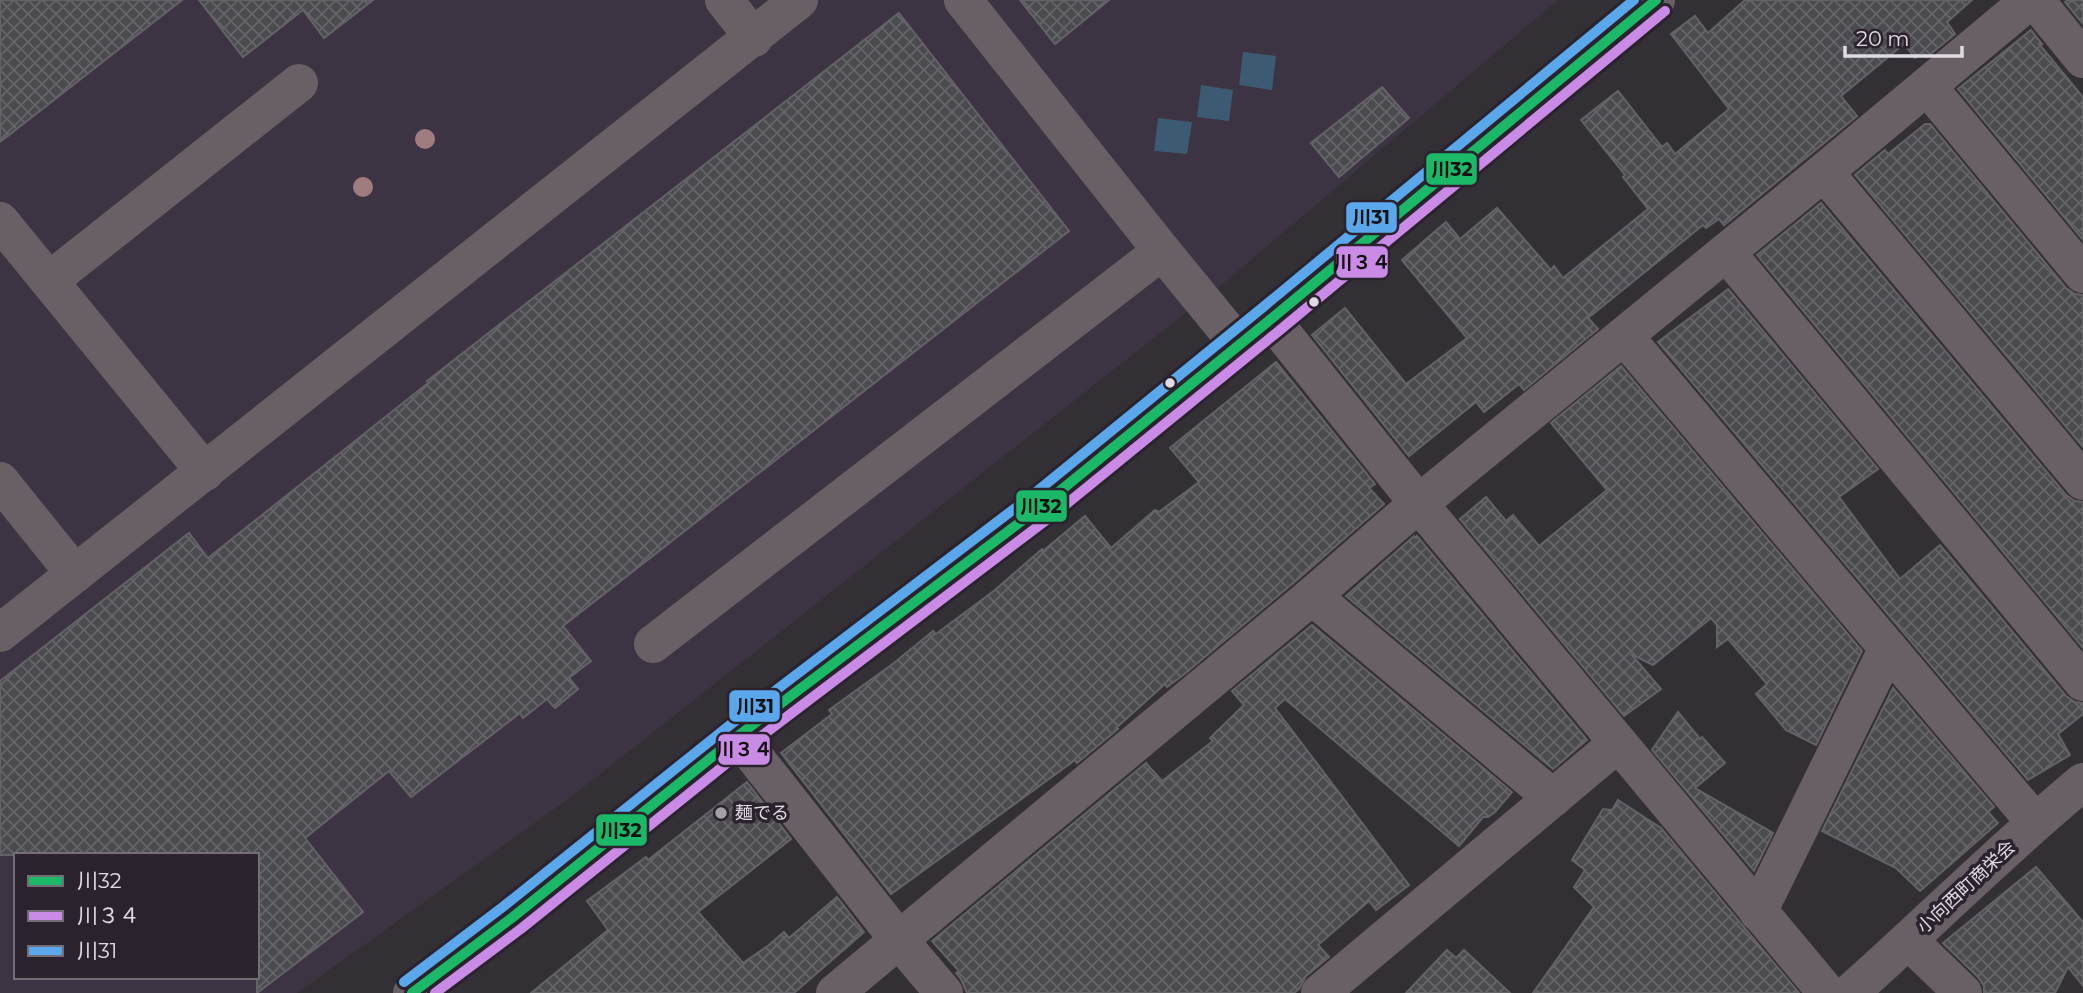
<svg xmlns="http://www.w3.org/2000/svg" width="2083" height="993" font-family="Montserrat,'Noto Sans JP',sans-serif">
<defs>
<pattern id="building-cross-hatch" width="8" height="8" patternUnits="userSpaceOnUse" patternTransform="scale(1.75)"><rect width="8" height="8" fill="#4b4a4f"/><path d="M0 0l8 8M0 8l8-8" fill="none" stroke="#656468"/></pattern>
</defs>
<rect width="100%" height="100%" fill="#333035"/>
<path fill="#3d3443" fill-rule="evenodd" d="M 0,0 L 1558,0 L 1226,281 L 571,797 L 297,993 L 0,993 ZM 16,855 L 257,855 L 257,977 L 16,977 Z"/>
<g fill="#3c5a71">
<polygon points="1243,52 1276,56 1272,90 1239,85"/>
<polygon points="1201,85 1233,90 1229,121 1197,117"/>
<polygon points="1158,118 1192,122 1187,154 1154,151"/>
</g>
<g fill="url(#building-cross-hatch)" stroke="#636267" stroke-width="2">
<polygon points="0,0 182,0 0,142"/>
<polygon points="199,0 373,0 324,38 303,10 243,57"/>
<polygon points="1020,0 1109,0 1055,44"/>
<polygon points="1745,0 1972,0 1947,22 1955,34 1927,57 1922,52 1915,58 1904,44 1841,96 1857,116 1724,225 1719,219 1706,228 1703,225 1588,318 1598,329 1524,390 1519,384 1484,412 1476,402 1409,456 1312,335 1345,308 1406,384 1467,338 1402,260 1446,222 1460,239 1497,208 1551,270 1554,266 1563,278 1648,209 1623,177 1625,175 1581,120 1618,91 1662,147 1667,143 1675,154 1729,109 1671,34 1695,16 1708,33"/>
<polygon points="2067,0 2083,0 2083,24 2065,2"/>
<polygon points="899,13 1069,231 563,626 591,661 569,678 578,689 555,708 547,699 523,718 520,713 411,797 389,771 305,838 363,912 257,993 257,855 0,855 0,681 189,533 208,558 428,383 427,381"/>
<polygon points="2031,30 2042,44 2039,44 2083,97 2083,240 1958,89"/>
<polygon points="1382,87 1409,118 1339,177 1311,143"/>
<polygon points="1925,124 1930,124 2066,288 2075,294 2083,295 2083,447 1855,175 1885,150 1888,154"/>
<polygon points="1821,203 2066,495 2075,501 2083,502 2083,648 1757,255"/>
<polygon points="1728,289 1878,469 1839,497 1900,579 1940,545 2066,696 2075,702 2083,703 2083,714 2058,734 2070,755 2028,780 1658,342"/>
<polygon points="1276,362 1375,484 1369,488 1384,504 1298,579 1182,676 1167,687 1165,684 1116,728 1118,729 1077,763 1075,760 891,894 781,753 832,714 829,710 894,663 933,631 936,634 995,590 1042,549 1043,551 1085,516 1111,548 1155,510 1159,512 1199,482 1170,448"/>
<polygon points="1621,366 1862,651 1816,745 1786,730 1756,694 1767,684 1728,639 1717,647 1717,625 1711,618 1653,665 1631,654 1661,689 1624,716 1460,519 1486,497 1506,521 1513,515 1539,546 1607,490 1551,423"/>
<polygon points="1414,536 1416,538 1417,536 1587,740 1553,769 1346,596"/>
<polygon points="1312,625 1512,792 1495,812 1488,817 1483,817 1459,846 1285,699 1275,708 1409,885 1376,910 1369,901 1318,945 1329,957 1306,976 1299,989 1294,993 967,993 961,979 956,973 959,971 932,941 1146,763 1162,781 1213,741 1210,738 1244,705 1232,691"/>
<polygon points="1893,688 1994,807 1988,812 1998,823 1920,891 1896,868 1822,831"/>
<polygon points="1678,712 1700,739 1702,737 1725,763 1695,788 1773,833 1754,871 1652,750"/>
<polygon points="747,782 791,839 698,912 743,963 769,945 784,932 789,938 837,897 864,932 794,993 531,993 608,930 587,901 646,857 648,860"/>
<polygon points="1618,800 1661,828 1799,993 1533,993 1594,907 1574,887 1585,870 1572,860 1603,809 1612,810"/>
<polygon points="2036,867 2083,922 2083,986 2068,967 2055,993 1984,993 1984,986 1978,977 1943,943"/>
<polygon points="1447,950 1456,958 1464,950 1510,993 1406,993"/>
</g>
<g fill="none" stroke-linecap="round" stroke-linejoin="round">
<g stroke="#696066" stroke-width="38">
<polyline points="724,0 754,38"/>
<polyline points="963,0 1162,251 1239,345"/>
<polyline points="2035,0 2083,59"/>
<polyline points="1927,86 2083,274"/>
<polyline points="1824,172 2083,481"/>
<polyline points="0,221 205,472"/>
<polyline points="1726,252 2083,682"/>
<polyline points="49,281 299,83"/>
<polyline points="1271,319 1419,504 1827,993"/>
<polyline points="1624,336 2035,822"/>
<polyline points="0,481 75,574"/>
<polyline points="1312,596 1553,798"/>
<polyline points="0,633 799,0"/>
<polyline points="653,644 1162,251"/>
<polyline points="738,736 899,940 944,993"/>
<polyline points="1758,912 1888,648"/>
<polyline points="1909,941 1963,993"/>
<polyline points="412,993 513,917 738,736 1044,504 1271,319 1495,132 1656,0"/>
<polyline points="835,993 1312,596 1406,514 1824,172 2030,0"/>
<polyline points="1320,993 1618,743"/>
<path d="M 1850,993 C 1928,924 2002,849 2083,782"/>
</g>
<defs>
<polyline id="bus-1" points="412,993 513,917 738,736 1044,504 1271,319 1656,0"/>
<polyline id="bus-2" points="435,993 522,928 747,747 1053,515 1280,330 1665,11"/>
<polyline id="bus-3" points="404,982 504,906 730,725 1035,493 1262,308 1634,0"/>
</defs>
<use href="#bus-1" stroke="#2a232e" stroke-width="16"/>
<use href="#bus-2" stroke="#2a232e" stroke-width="16"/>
<use href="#bus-3" stroke="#2a232e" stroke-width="16"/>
<use href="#bus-1" stroke="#1ab867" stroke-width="10"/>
<use href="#bus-2" stroke="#ca8be6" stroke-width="10"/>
<use href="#bus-3" stroke="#5aa8eb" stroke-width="10"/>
</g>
<g fill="#9f7c7e">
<circle cx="425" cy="139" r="10"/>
<circle cx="363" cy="187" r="10"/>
</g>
<g fill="#e0dbe3" stroke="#2a232e" stroke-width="2.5">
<circle cx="1314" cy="302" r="6"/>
<circle cx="1170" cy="383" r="6"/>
</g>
<circle fill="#a39fa6" stroke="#2a232e" stroke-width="2.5" cx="721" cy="813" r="7"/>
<g text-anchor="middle" stroke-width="7" stroke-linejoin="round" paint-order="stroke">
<g font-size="18" fill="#e0dbe3" stroke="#2a232e" text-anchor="start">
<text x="735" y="819">麺でる</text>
</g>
<g font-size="18" fill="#e0dbe3" stroke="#2a232e">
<text transform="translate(1966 887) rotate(-43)" y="6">小向西町商栄会</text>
</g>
</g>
<g stroke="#2a232e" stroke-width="2.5">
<rect x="1425" y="152" width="53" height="34" rx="7" fill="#1ab867"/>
<rect x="1345" y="201" width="53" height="33" rx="7" fill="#5aa8eb"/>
<rect x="1335" y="245" width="54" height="34" rx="7" fill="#ca8be6"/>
<rect x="1015" y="489" width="53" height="34" rx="7" fill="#1ab867"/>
<rect x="728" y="689" width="53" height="34" rx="7" fill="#5aa8eb"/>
<rect x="717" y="733" width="54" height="33" rx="7" fill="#ca8be6"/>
<rect x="595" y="813" width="53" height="34" rx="7" fill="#1ab867"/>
</g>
<g font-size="19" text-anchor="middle" font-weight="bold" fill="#111">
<text x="1452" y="176">川32</text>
<text x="1371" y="224">川31</text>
<text x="1362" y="269">川３４</text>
<text x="1041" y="513">川32</text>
<text x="755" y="713">川31</text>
<text x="744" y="756">川３４</text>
<text x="621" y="837">川32</text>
</g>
<rect x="14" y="853" width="245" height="126" fill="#2a232e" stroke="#736d76" stroke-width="2"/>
<rect x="28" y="876" width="35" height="10" fill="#1ab867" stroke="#736d76" stroke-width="2"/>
<text x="77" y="888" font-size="21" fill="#e0dbe3">川32</text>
<rect x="28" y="911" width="35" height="10" fill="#ca8be6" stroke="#736d76" stroke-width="2"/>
<text x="77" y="923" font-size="21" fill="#e0dbe3">川３４</text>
<rect x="28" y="946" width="35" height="10" fill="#5aa8eb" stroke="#736d76" stroke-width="2"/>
<text x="77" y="958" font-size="21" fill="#e0dbe3">川31</text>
<path d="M1845 46v10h117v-10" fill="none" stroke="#e0dbe3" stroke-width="3.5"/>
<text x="1856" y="46" font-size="21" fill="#e0dbe3" stroke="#2a232e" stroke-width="5" paint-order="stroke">20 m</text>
</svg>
